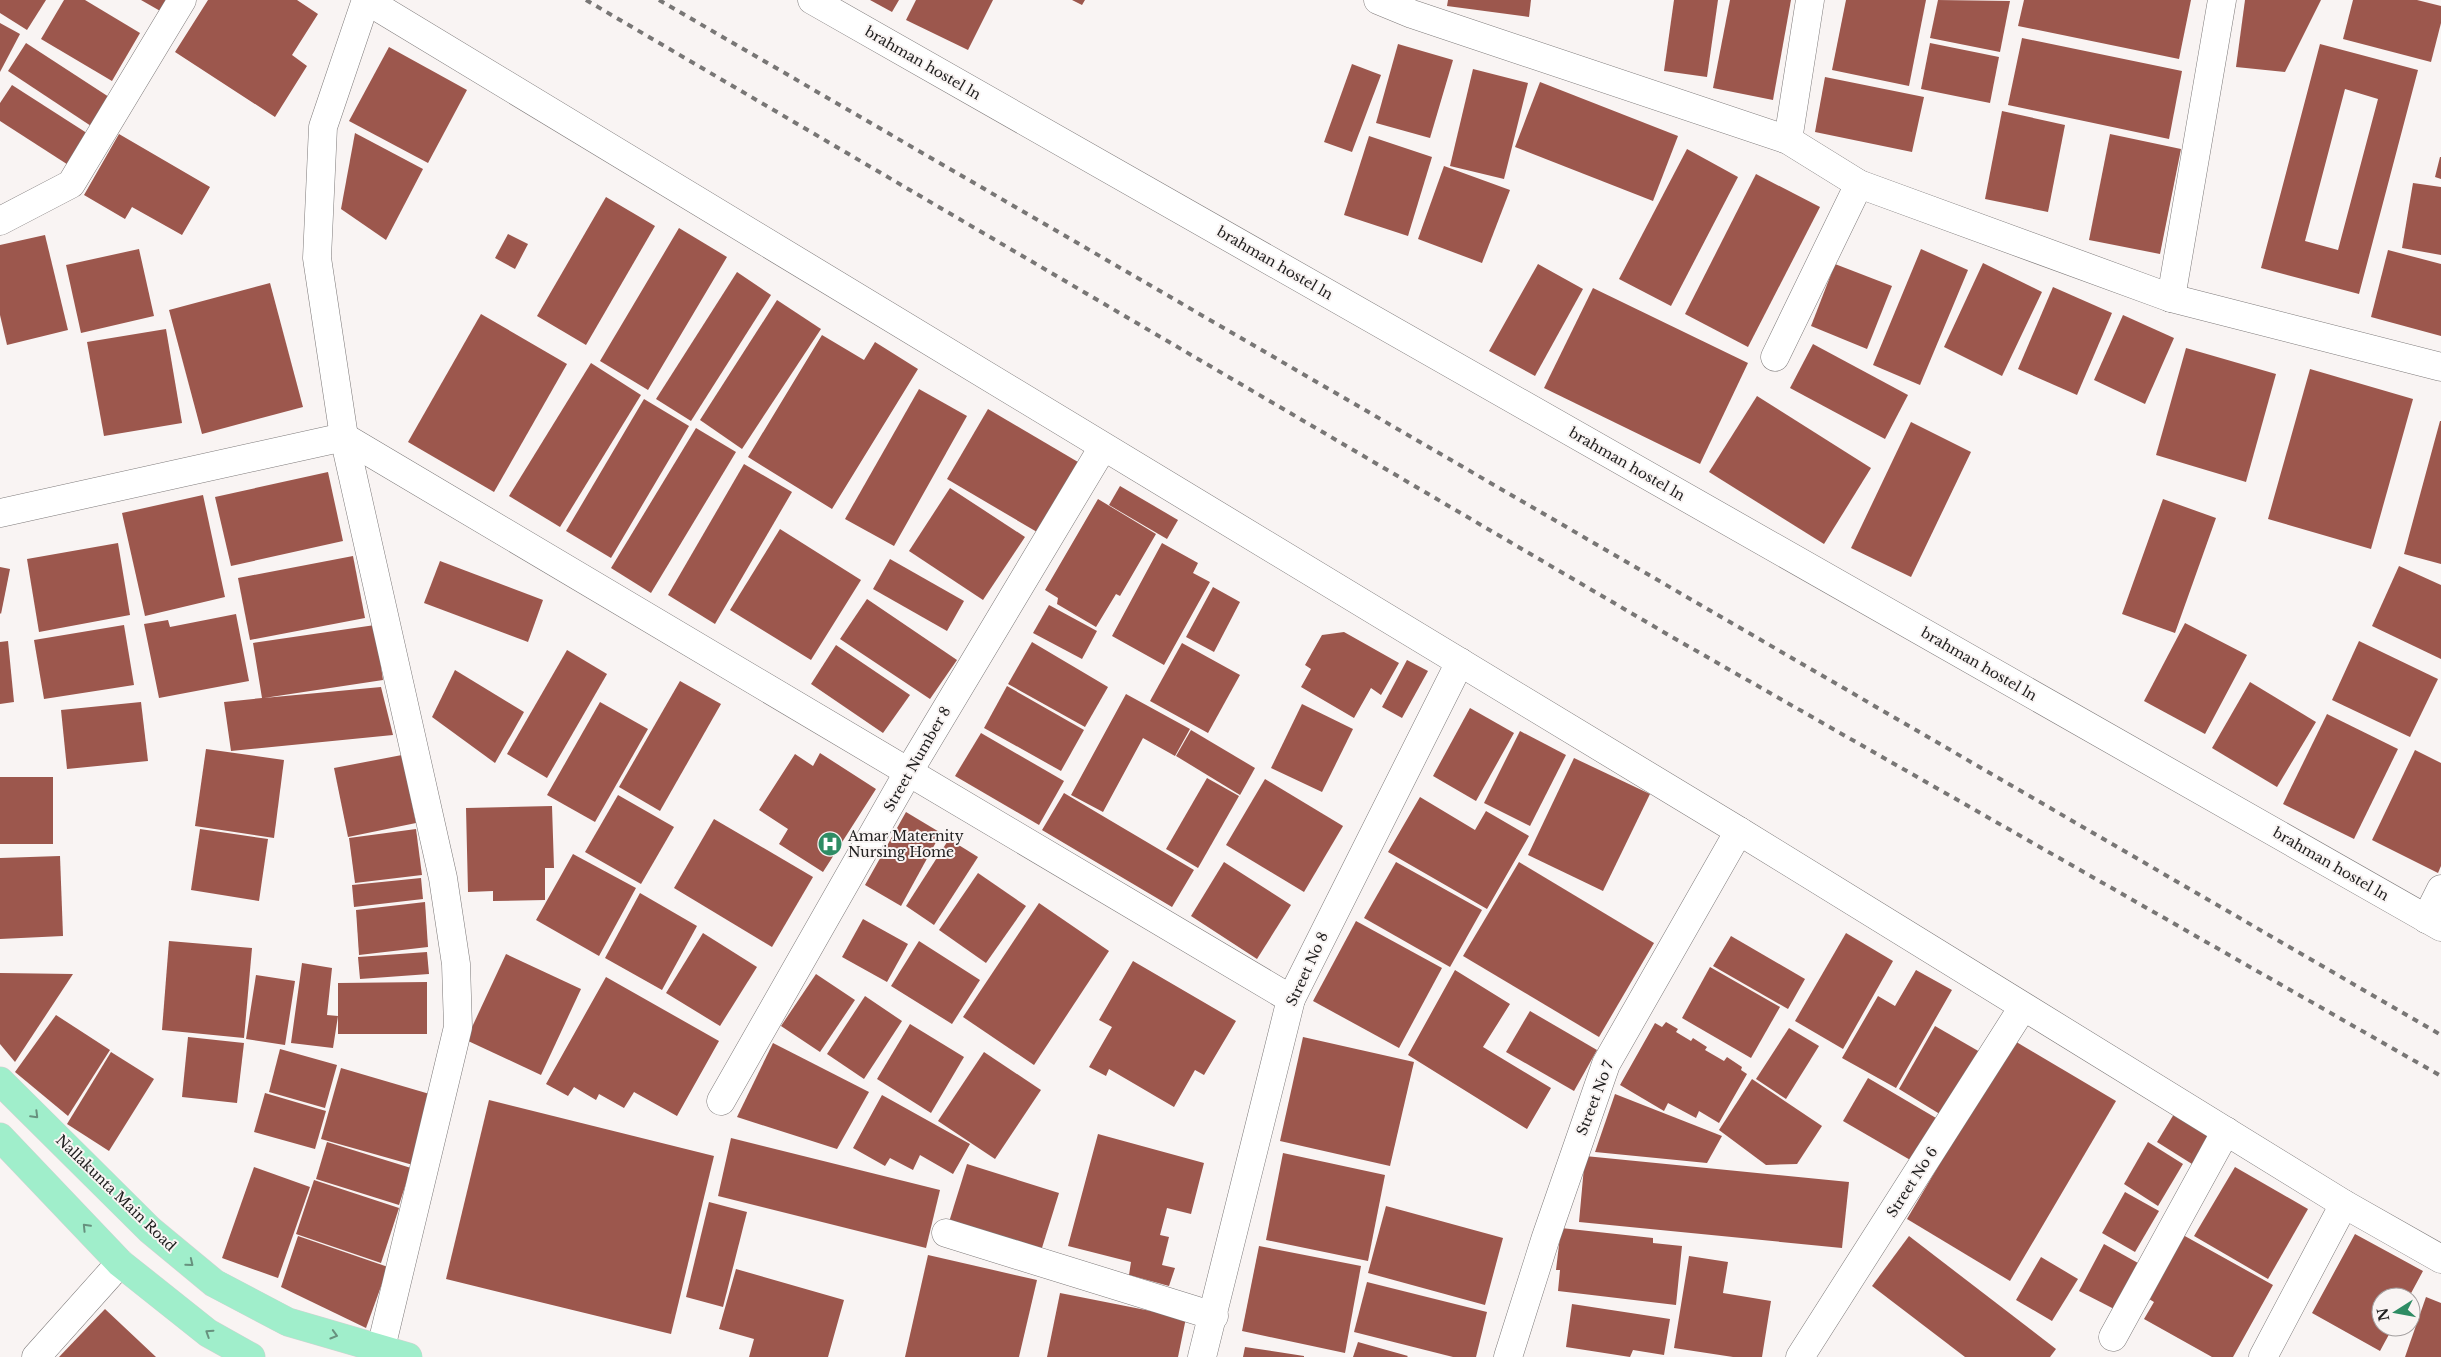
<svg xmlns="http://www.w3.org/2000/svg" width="2441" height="1357" font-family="'Libre Baskerville',serif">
<rect width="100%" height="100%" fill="#f9f4f3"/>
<g fill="#9c574d" fill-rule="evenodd">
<polygon points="0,0 46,0 27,30 0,13"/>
<polygon points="64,0 85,0 140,33 112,81 41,39"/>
<polygon points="141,0 168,0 162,12"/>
<polygon points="208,0 297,0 318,14 292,55 307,66 275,117 175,52"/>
<polygon points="870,0 899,0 892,12"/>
<polygon points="916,0 993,0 968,50 906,20"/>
<polygon points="1072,0 1085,0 1082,5"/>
<polygon points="1448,0 1531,0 1529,17 1447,6"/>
<polygon points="1674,0 1718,0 1707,77 1664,71"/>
<polygon points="1730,0 1791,0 1773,100 1713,88"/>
<polygon points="1846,0 1926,0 1909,86 1832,70"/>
<polygon points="1938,0 2010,1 2000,52 1930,38"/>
<polygon points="2024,0 2191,0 2179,59 2018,26"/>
<polygon points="2245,0 2321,0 2285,72 2236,67"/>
<polygon points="2353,0 2417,0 2441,6 2441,23 2431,62 2343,39"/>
<polygon points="0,23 20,34 0,72"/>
<polygon points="2022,38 2182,71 2169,139 2008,105"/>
<polygon points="26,43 109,97 91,126 8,71"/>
<polygon points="1930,43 1999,57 1990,103 1921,89"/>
<polygon points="1398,44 1453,60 1430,138 1376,123"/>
<path d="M 2320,44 L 2418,70 L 2359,294 L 2261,268 ZM 2345,89 L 2378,99 L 2338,250 L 2305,241 Z"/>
<polygon points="389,47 467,90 428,163 349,121"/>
<polygon points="1352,64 1381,75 1352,152 1324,142"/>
<polygon points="1473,69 1528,83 1504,179 1450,166"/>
<polygon points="1825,77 1924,97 1912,152 1815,132"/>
<polygon points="1540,82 1678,136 1653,201 1515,147"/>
<polygon points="12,85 93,137 73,168 0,121 0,103"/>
<polygon points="2002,111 2065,125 2048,212 1985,199"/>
<polygon points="355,133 423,169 386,240 341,209"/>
<polygon points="119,134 210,187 182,235 132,207 125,219 84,195"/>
<polygon points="2110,134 2181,149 2160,254 2089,240"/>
<polygon points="1369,136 1432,157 1408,236 1344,215"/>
<polygon points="1687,149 1738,177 1671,306 1619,279"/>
<polygon points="2440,157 2441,157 2441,179 2435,177"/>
<polygon points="1444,166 1510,190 1482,263 1418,239"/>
<polygon points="1756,174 1820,207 1748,347 1685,314"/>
<polygon points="2413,183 2441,187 2441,255 2402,248"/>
<polygon points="606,197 655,226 586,345 537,316"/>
<polygon points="679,228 727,257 648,390 600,361"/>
<polygon points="508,234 528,244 515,269 495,258"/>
<polygon points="45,235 68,330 7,345 0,315 0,245"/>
<polygon points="139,249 154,316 81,333 66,265"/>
<polygon points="1921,249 1968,270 1920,385 1873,365"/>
<polygon points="2388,250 2441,264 2441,336 2371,317"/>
<polygon points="1983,263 2042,292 2002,376 1944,347"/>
<polygon points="1538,264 1583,289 1535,376 1489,351"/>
<polygon points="1835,264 1892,286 1867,349 1811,326"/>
<polygon points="737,272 771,295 691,421 656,399"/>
<polygon points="270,283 303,407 202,434 169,310"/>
<polygon points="2053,287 2112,313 2077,395 2018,369"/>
<polygon points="1593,288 1748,363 1700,464 1544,388"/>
<polygon points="777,300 821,329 742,449 700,420"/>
<polygon points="481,314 567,364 494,492 408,442"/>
<polygon points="2123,315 2174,338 2145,404 2094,380"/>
<polygon points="166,329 182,423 104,436 87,342"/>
<polygon points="822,335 864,360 875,342 918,369 832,509 748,457"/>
<polygon points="1813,344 1908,395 1885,439 1790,388"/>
<polygon points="2186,348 2276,374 2246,482 2156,455"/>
<polygon points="591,363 641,395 560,527 509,496"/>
<polygon points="2310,369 2413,399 2371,549 2268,519"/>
<polygon points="919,389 967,416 894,546 845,519"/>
<polygon points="1757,396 1871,468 1824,544 1709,472"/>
<polygon points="644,399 689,426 611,558 566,531"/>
<polygon points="988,409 1078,462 1037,532 947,479"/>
<polygon points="2440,421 2441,421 2441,564 2404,554"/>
<polygon points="1911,422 1971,452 1911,577 1851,548"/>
<polygon points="696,428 736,452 651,593 611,568"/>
<polygon points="744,464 792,492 715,624 668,595"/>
<polygon points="328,472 343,541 231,566 215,497"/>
<polygon points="1120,486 1178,520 1167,539 1109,505"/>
<polygon points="950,488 1025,537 983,600 909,551"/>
<polygon points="203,495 225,597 145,616 122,513"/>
<polygon points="1098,499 1156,534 1120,596 1116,594 1096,627 1057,604 1058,598 1045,590"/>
<polygon points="2163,499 2216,518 2175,633 2122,614"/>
<polygon points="780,529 861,580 811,660 730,610"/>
<polygon points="118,543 130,615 39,632 27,559"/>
<polygon points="1162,543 1198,563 1193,573 1210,582 1164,665 1112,636"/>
<polygon points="353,556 365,618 250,640 238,578"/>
<polygon points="890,559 964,601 947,631 873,589"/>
<polygon points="440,561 543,600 528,642 424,603"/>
<polygon points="2399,566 2441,585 2441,659 2372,626"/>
<polygon points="0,567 10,569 1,614 0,613"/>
<polygon points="1213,587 1240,602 1214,652 1186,637"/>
<polygon points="867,599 957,660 930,699 840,639"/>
<polygon points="1049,605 1097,631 1082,659 1033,633"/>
<polygon points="236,614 249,681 159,698 144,624 168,620 170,627"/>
<polygon points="2185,623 2247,655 2205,734 2144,701"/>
<polygon points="124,625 134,685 44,699 34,640"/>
<polygon points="375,625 383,680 264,698 381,687 393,735 231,751 224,702 262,698 253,643"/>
<polygon points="1344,632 1399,663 1381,695 1371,688 1354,718 1301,687 1311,669 1305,665 1322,635"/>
<polygon points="8,641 14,702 0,704 0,642"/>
<polygon points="2359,641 2438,679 2410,737 2332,700"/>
<polygon points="1032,642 1108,687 1085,727 1008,684"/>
<polygon points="1182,643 1240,675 1208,733 1150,701"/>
<polygon points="836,645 910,695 883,733 811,684"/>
<polygon points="567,650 607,674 547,778 507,754"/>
<polygon points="1407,660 1428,671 1402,718 1382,707"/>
<polygon points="455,670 524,712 495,763 432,717"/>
<polygon points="680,681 721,704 660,811 619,787"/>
<polygon points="2250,682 2316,722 2277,787 2212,748"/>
<polygon points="1007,686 1084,730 1061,771 984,728"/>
<polygon points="1126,694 1190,729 1175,756 1143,738 1103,812 1071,795"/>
<polygon points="141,702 148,761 67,769 61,710"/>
<polygon points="600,702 648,729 595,822 547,795"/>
<polygon points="1302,704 1353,729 1322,792 1271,768"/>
<polygon points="1470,708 1514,733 1476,801 1433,776"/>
<polygon points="2327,714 2398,749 2354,839 2283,804"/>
<polygon points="1191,730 1255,768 1240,795 1176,756"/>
<polygon points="1520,731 1566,755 1530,826 1484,803"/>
<polygon points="981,733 1064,781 1039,825 955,776"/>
<polygon points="206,749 284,760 274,838 195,826"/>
<polygon points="2415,750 2441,763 2441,866 2438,873 2372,840"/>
<polygon points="820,753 876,789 823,872 779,844 788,829 759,810 795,754 813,766"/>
<polygon points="402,755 416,823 348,837 334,768"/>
<polygon points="1574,758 1650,794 1603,891 1528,855"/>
<rect x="0" y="777" width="53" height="67"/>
<polygon points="1207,778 1239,796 1198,868 1166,849"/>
<polygon points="1265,779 1343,826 1304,892 1226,845"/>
<polygon points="1064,793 1194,870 1172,907 1042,830"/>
<polygon points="618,795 674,827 641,884 585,852"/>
<polygon points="1420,797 1475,830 1486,811 1529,836 1487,909 1388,852"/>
<polygon points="552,806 554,868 545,868 545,900 493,901 493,891 468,892 466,808"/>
<polygon points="906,812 941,833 901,906 865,885"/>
<polygon points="714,819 813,877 772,947 674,888"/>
<polygon points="200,829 268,839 259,901 191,890"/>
<polygon points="416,829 422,875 355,883 349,838"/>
<polygon points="949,839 978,857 934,925 906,906"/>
<polygon points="573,854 636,888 599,956 536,920"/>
<polygon points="60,856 63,936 0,939 0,858"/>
<polygon points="1224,862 1291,905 1257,959 1191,916"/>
<polygon points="1396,862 1482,910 1450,967 1364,918"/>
<polygon points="1519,862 1654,943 1599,1037 1463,956"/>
<polygon points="978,873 1026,906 986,963 939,930"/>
<polygon points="421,878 423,899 354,907 352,885"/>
<polygon points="640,893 697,926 662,990 605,958"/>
<polygon points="425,902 428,947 359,955 356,910"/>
<polygon points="1039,903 1109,951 1034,1065 963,1017"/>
<polygon points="863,919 908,944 887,982 842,957"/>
<polygon points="1356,921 1442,968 1399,1048 1313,1001"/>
<polygon points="703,933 757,967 720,1026 666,993"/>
<polygon points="1846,933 1893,961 1843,1049 1795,1021"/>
<polygon points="1731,936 1805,979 1788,1009 1713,966"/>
<polygon points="169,941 252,948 244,1038 162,1030"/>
<polygon points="919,941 980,980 952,1024 891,986"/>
<polygon points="427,952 429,974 360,979 358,957"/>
<polygon points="506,954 581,989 541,1075 466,1040"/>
<polygon points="1133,961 1236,1021 1204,1075 1195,1070 1174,1107 1109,1069 1106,1076 1089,1067 1112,1027 1099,1020"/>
<polygon points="302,963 332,968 327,1015 338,1016 333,1048 291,1043"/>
<polygon points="1710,967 1780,1007 1751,1058 1682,1018"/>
<polygon points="1455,970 1510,1004 1483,1047 1551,1088 1527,1129 1408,1055"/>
<polygon points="1916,970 1952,990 1896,1088 1842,1058 1878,996 1895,1006"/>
<polygon points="0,973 73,974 15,1062 0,1044"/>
<polygon points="816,974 855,1000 820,1052 781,1026"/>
<polygon points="256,975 295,981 285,1045 246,1039"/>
<polygon points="606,977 719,1041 677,1116 634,1092 624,1108 599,1094 596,1100 574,1087 568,1096 546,1084"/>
<polygon points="427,982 427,1034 338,1034 338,983"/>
<polygon points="865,996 902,1021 864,1079 827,1054"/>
<polygon points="1530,1011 1597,1050 1574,1091 1506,1052"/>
<polygon points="56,1015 110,1050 68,1116 15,1072"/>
<polygon points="1666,1022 1678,1029 1676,1032 1691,1041 1693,1038 1707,1047 1705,1050 1724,1061 1727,1057 1742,1067 1741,1070 1747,1074 1719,1123 1699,1111 1696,1118 1668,1103 1664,1111 1620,1085 1655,1023 1662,1027"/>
<polygon points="910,1024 964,1057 931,1113 877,1079"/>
<polygon points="1935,1026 1980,1052 1943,1116 1899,1089"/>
<polygon points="1789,1028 1819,1046 1786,1099 1756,1079"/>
<polygon points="188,1037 244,1043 237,1103 182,1097"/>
<polygon points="1303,1037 1414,1062 1390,1166 1280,1141"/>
<polygon points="2013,1040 2116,1101 2010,1281 1907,1219"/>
<polygon points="773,1043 869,1092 837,1149 737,1117"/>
<polygon points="280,1049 337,1065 325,1108 269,1092"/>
<polygon points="111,1052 154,1079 109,1151 67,1124"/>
<polygon points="984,1052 1041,1090 995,1159 938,1121"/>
<polygon points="341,1068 433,1095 413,1165 321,1139"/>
<polygon points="1868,1078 1936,1118 1912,1161 1843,1121"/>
<polygon points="1752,1079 1822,1126 1797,1164 1766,1165 1719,1130"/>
<polygon points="265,1093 326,1111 315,1149 254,1132"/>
<polygon points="1615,1094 1722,1136 1707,1163 1595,1152"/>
<polygon points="882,1095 970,1144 953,1174 920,1155 913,1170 890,1158 885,1166 853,1148"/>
<polygon points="489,1100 714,1156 671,1334 446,1279"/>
<polygon points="2174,1114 2210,1136 2192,1164 2157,1142"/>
<polygon points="1098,1134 1204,1163 1191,1214 1167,1208 1160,1235 1169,1237 1162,1265 1175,1268 1169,1286 1129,1275 1131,1262 1068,1246"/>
<polygon points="731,1138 940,1190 926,1248 718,1196"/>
<polygon points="327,1142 411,1168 399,1205 316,1179"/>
<polygon points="2148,1142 2183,1164 2158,1206 2124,1184"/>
<polygon points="1283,1153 1385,1175 1368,1261 1266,1240"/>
<polygon points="1585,1156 1849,1182 1842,1248 1579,1222"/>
<polygon points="967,1164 1059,1193 1041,1251 949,1222"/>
<polygon points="254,1167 310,1187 278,1278 222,1258"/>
<polygon points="2235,1167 2308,1209 2268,1279 2194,1236"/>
<polygon points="314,1180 399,1208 381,1263 296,1234"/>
<polygon points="2125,1192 2159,1211 2135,1252 2102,1233"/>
<polygon points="709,1202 747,1212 723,1307 686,1297"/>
<polygon points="1386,1206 1503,1238 1485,1305 1368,1273"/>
<polygon points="1561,1228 1653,1238 1653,1243 1682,1246 1676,1305 1558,1291 1560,1270 1556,1270"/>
<polygon points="2355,1234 2423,1271 2409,1297 2381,1297 2381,1327 2393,1327 2380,1351 2312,1313"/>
<polygon points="2183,1235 2273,1285 2233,1357 2212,1357 2144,1319 2154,1302 2149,1299"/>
<polygon points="298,1236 388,1267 366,1328 281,1287"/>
<polygon points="1909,1236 2056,1349 2050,1357 1965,1357 1872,1286"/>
<polygon points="2104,1244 2138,1263 2114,1309 2079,1291"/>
<polygon points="1259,1246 1361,1266 1345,1353 1242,1331"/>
<polygon points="928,1255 1037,1280 1019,1357 905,1357"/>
<polygon points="1689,1256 1728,1262 1723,1293 1771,1301 1762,1357 1733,1357 1674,1348"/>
<polygon points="2041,1257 2078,1279 2052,1321 2016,1300"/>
<polygon points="736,1269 844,1300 828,1357 749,1357 754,1339 719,1329"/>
<polygon points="1367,1282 1487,1312 1476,1357 1453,1357 1354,1332"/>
<polygon points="1060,1293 1186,1318 1178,1357 1047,1357"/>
<polygon points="2426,1297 2441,1303 2441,1357 2405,1357"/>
<polygon points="1572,1304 1670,1319 1664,1355 1633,1350 1630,1357 1566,1347"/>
<polygon points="105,1309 156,1357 59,1357"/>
<polygon points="1358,1342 1408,1356 1407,1357 1353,1357"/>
<polygon points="1245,1347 1304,1356 1304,1357 1243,1357"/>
</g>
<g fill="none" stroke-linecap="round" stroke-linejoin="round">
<defs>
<g id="minor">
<polyline points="366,0 1739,831 2344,1204 2441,1259"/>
<polyline points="366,0 323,127 317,258 344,437 443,878 456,964 458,1027 381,1348"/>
<polyline points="812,0 2441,927"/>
<polyline points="1378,0 1412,14 1788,140 1859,184 2171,298 2441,367"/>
<polyline points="1788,140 1810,0"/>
<polyline points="0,221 71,184 182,0"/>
<polyline points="2171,298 2222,0"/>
<polyline points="1775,357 1859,184"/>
<polyline points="0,513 344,437 1291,999"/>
<polyline points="2426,919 2441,889"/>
<polyline points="721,1101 909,771 1103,447"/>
<polyline points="946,1233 1214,1316"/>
<polyline points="2113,1337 2226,1131"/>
<polyline points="36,1357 120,1263"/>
<polyline points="1202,1357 1291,999 1460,662"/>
<polyline points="1508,1357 1546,1237 1606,1064 1739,831"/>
<polyline points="1800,1357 2023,1007"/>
<polyline points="2263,1357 2344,1204"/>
</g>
<g id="primary">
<polyline points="0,1081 150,1230 214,1283 288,1322 408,1357"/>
<polyline points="0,1137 120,1263 208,1333 251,1357"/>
</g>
</defs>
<use href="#minor" stroke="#7e7a7a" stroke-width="29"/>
<use href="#primary" stroke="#d3d2d2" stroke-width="29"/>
<use href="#minor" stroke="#fff" stroke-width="28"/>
<use href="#primary" stroke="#a0eecb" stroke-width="28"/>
<g stroke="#787675" stroke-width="4" stroke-dasharray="6 6" stroke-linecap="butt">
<polyline points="586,0 1672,637 2441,1076"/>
<polyline points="659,0 2441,1035"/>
</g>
</g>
<defs><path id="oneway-chevron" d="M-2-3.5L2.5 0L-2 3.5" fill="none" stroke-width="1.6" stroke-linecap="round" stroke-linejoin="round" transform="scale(1.25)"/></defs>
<g stroke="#67917e">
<use href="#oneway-chevron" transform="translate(35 1115) rotate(45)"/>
<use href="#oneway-chevron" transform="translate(86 1227) rotate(-134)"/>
<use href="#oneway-chevron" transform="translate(190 1263) rotate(39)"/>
<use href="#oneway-chevron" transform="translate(209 1333) rotate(-147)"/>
<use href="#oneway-chevron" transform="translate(334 1335) rotate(16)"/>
</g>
<defs>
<symbol id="hospital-disc" viewBox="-11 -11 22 22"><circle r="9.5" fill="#2e8c64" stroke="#f9f4f3"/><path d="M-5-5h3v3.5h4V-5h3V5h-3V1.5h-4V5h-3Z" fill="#fff"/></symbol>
</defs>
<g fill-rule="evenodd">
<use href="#hospital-disc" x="816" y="830" width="28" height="28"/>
</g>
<g text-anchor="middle" stroke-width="4" stroke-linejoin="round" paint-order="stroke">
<g font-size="14" fill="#212020" stroke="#f9f4f3">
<text transform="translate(923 63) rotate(30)" y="5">brahman hostel ln</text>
<text transform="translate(1275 263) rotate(30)" y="5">brahman hostel ln</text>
<text transform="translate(1627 464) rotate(30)" y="5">brahman hostel ln</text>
<text transform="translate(1979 664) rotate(30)" y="5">brahman hostel ln</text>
<text transform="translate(917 759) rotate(-60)" y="5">Street Number 8</text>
<text transform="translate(2331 864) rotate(30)" y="5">brahman hostel ln</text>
<text transform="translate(1307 969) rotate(-65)" y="5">Street No 8</text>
<text transform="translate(1595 1098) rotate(-69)" y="5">Street No 7</text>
<text transform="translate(1912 1182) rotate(-57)" y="5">Street No 6</text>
<text transform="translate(116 1193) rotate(44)" y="5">Nallakunta Main Road</text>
</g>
<g font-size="14" fill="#212020" stroke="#f9f4f3" text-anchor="start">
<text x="848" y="841">Amar Maternity<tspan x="848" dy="16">Nursing Home</tspan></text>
</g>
</g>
<g transform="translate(2396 1312) rotate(259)"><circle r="24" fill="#f9f4f3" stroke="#a39f9f"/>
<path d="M0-4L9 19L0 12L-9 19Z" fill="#2e8c64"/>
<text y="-8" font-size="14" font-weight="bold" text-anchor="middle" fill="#212020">N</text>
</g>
</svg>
